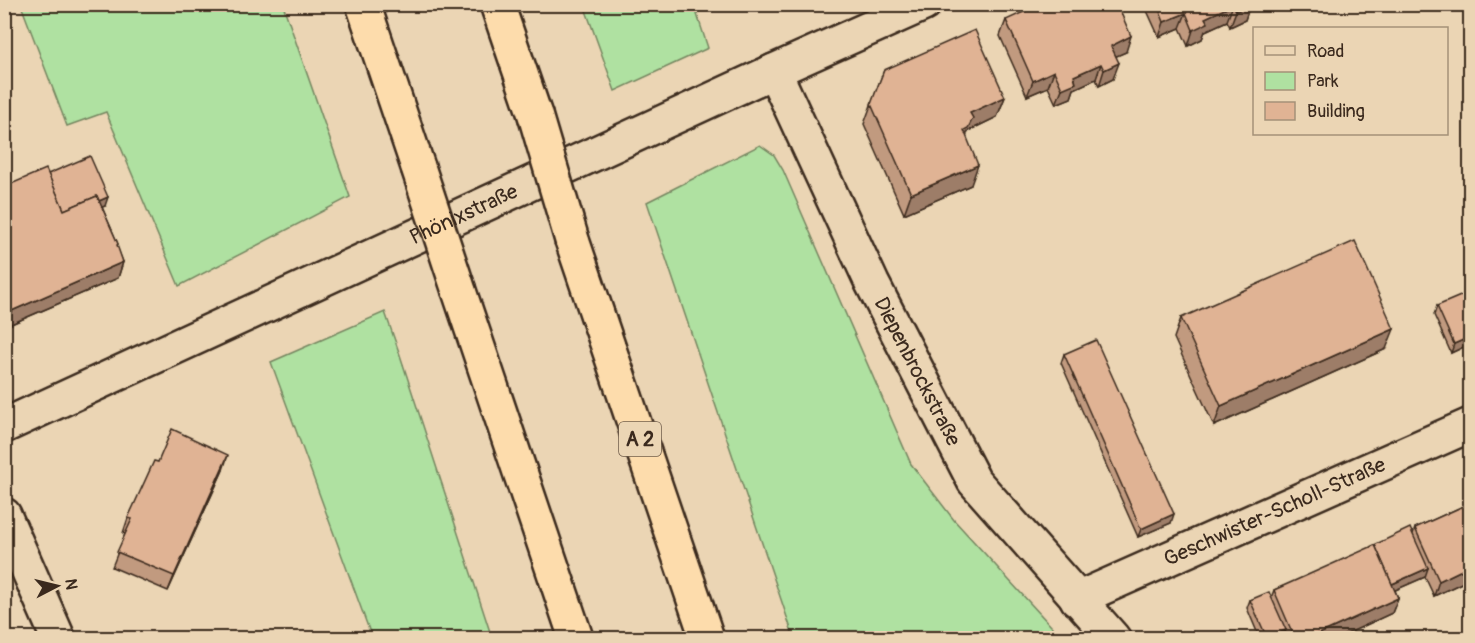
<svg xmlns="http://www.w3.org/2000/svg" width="1475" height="643" font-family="Pangolin,sans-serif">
<rect width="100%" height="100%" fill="#ebd5b4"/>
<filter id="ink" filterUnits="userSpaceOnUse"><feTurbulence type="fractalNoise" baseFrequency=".0167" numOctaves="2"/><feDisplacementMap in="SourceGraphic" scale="12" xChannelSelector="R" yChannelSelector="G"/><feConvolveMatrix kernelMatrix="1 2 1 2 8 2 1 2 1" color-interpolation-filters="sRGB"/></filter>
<g filter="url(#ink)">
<g fill="#afe1a1" stroke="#758660" stroke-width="1.5">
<polygon points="21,5 283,5 350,197 179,286 106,112 67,126"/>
<polygon points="584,5 694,5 708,48 615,91"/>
<polygon points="760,145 774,155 783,170 911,464 954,520 1062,638 794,638 647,202"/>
<polygon points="385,312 400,355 492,638 372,638 271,362"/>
</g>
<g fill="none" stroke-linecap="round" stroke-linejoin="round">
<defs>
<g id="street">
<path id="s1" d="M 774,71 L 872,283 L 974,481 L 1113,638"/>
<path id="s2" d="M 4,426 L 774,71 L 924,4"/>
<polyline points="4,515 58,638"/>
<path id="s3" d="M 1077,599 L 1470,425"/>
</g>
<g id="highway">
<polyline points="363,4 418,167"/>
<polyline points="497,4 535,115"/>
<polyline points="572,240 707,638"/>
<polyline points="459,291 576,638"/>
</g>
</defs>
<use href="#street" stroke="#3b2a1e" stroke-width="38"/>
<use href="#highway" stroke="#3b2a1e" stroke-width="38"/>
<use href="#street" stroke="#ebd5b4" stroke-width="33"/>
<use href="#highway" stroke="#fddcac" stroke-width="33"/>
<defs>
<g id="highway-bridge">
<polyline points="535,115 572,240"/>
<polyline points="418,167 459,291"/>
</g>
</defs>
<use href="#highway-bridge" stroke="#3b2a1e" stroke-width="38" stroke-linecap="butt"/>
<use href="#highway-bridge" stroke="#fddcac" stroke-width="33"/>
</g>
<g fill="#c19a7f" stroke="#3b2a1e" stroke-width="1.5">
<polygon points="1144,4 1250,4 1245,20 1230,27 1227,21 1205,31 1202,39 1188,46 1180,28 1159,37"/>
<polygon points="1006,20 1126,52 1116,56 1113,79 1099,86 1096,79 1074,89 1071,98 1056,104 1048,87 1027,96 1000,36"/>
<polygon points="884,70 1005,97 997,117 968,131 966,136 971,185 904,214 864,124"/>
<polygon points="48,174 105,206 102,207 118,244 117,247 123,262 118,278 4,327 4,187"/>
<polygon points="1437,306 1470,344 1451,353 1434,315"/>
<polygon points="1181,318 1386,349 1214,426 1174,338"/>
<polygon points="1064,354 1171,523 1138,537 1061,363"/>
<polygon points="158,462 223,470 168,591 112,567 125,534 123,533 128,518"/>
<polygon points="1470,503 1470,579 1434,596 1425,577 1395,590 1398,598 1392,613 1336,639 1260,639 1247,608 1250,600 1271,598 1274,590 1413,534 1415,528"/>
</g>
<g fill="#9d7d68" stroke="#3b2a1e" stroke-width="1.5">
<polygon points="1233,5 1227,21 1205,31 1202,39 1188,46 1193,30 1205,18"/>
<polygon points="1250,5 1245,20 1230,27 1236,11"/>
<polygon points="1186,13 1180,28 1159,37 1164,22"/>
<polygon points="1131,36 1126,52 1105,61 1111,46"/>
<polygon points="1119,63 1113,79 1099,86 1104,70"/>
<polygon points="1101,64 1096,79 1074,89 1071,98 1056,104 1062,89 1074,76"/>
<polygon points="1054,71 1048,87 1027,96 1033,81"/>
<polygon points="1005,97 997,117 968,131 961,148 957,150 970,113"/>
<polygon points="978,165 971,185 904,214 911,194"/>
<polygon points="108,197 105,206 59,226 62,217"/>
<polygon points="123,262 118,278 4,327 4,320 7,313"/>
<polygon points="1394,329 1386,349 1214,426 1221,406"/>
<polygon points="1470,337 1470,344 1451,353 1454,344"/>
<polygon points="228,455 223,470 168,591 174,576"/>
<polygon points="1174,514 1171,523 1138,537 1141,529"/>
<polygon points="1470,566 1470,579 1434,596 1439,581"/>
<polygon points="1428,568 1425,577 1384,595 1388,586"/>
<polygon points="1398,598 1392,613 1336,639 1308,639"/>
<polygon points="1286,630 1283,639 1267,638"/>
</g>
<g fill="#e0b394" stroke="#3b2a1e" stroke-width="1.5">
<polygon points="1041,4 1117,4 1131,36 1111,46 1119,63 1104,70 1101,64 1074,76 1076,83 1062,89 1054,71 1033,81 1006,20"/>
<polygon points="1157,4 1250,4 1250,5 1236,11 1233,5 1205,18 1208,23 1193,30 1186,13 1164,22"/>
<polygon points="975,30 1005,97 970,113 973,118 968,128 964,130 978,165 911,194 871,104 884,70"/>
<polygon points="90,156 108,197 99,201 97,196 64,210 48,174"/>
<polygon points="46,169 64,210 97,196 118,244 117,245 123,262 7,313 4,307 4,187"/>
<polygon points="1355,241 1394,329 1221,406 1181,318"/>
<polygon points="1470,292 1470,337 1454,344 1437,306"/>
<polygon points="1096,340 1174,514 1141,529 1064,354"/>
<polygon points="172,429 228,455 174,576 117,552 132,519 128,518 154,461 158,462"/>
<polygon points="1470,503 1470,566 1439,581 1415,528"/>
<polygon points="1410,528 1428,568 1392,584 1375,545 1370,547"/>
<polygon points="1375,545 1398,598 1308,639 1295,639 1274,590"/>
<polygon points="1269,592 1286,630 1267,638 1250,600"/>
</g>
</g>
<g text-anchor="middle" stroke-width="5" stroke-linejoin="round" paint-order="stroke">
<rect fill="#ebd5b4" stroke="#705d4b" stroke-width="1.5" x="619" y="422" width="42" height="34" rx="4.5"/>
<g font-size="20" font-weight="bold" fill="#3b2a1e">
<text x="640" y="446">A 2</text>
</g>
<g font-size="21" fill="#3b2a1e" stroke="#ebd5b4">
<text dy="7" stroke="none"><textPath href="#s2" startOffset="506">Phönixstraße</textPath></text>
<text dy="7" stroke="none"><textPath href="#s1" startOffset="333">Diepenbrockstraße</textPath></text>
<text dy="7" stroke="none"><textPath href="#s3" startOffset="216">Geschwister-Scholl-Straße</textPath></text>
</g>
</g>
<rect width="1475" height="643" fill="none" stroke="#ebd5b4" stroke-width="24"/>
<rect x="12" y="12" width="1451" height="619" fill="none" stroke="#3b2a1e" stroke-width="2" filter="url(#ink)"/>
<rect x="1253" y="27" width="195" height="108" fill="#ebd5b4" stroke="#a59178" stroke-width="1.5"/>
<rect x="1265" y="46" width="30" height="9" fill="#ebd5b4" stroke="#a59178" stroke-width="1.5"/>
<text x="1307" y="57" font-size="18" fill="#3b2a1e">Road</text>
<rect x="1265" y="72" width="30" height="18" fill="#afe1a1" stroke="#a59178" stroke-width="1.5"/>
<text x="1307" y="87" font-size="18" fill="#3b2a1e">Park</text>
<rect x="1265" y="102" width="30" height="18" fill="#e0b394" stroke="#a59178" stroke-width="1.5"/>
<text x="1307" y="117" font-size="18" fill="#3b2a1e">Building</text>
<g transform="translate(57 586) rotate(83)" stroke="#ebd5b4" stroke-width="4.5" paint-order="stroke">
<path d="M0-4.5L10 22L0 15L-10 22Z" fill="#3b2a1e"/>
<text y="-9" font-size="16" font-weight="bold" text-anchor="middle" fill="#3b2a1e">N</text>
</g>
</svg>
